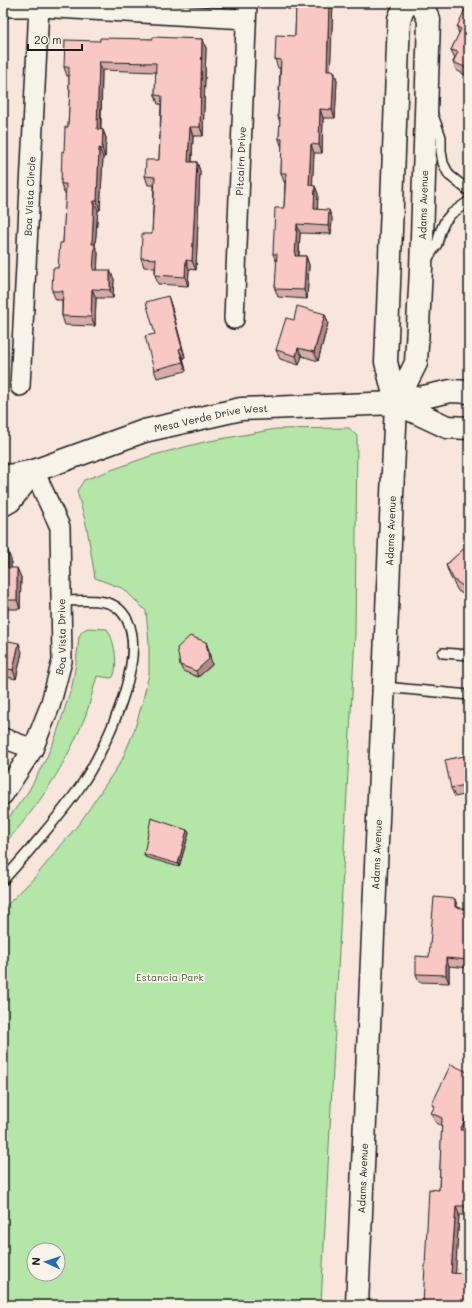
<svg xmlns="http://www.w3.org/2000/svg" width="472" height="1308" font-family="Mali,sans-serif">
<rect width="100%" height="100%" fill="#f8e6dd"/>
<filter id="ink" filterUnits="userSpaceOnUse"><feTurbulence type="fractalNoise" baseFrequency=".025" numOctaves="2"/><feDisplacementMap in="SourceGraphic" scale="8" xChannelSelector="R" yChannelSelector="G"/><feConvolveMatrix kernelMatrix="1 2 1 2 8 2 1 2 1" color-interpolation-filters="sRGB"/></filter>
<g filter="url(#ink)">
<g fill="#b4e6a7" stroke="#688162" fill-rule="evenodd">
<path d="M 349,428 L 357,436 L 355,634 L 321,1305 L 3,1305 L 3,909 L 36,876 L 81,821 L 122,760 L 134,731 L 142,704 L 149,674 L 149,643 L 146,611 L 124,589 L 95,578 L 87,528 L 77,491 L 84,480 L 150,456 L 204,442 L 276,429 ZM 34,1250 L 58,1250 L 58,1274 L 34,1274 Z"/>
<path d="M 88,628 L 107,629 C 114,638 119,666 113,677 L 110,678 L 97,676 C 93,689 90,704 85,717 C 66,764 38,808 3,845 L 3,825 L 28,792 L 45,761 L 56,736 L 72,686 L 76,663 L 79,637 L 82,631 Z"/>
</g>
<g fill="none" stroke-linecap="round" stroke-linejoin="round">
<defs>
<g id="service">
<polyline points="433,115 441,137 441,151 443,163 449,175 469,191"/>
<polyline points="426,261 437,244 440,232 445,221 451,214 469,201"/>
<polyline points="443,653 469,655"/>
<polyline points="384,687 469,695"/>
<path d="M 3,880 C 12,871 20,861 29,851 C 47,829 66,808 82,784 C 104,751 161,637 115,606 C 102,598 76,601 61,601"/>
</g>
<g id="minor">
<polyline points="3,7 39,7 246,19"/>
<path id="s1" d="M 234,319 L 247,3"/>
<path id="s2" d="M 20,386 L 39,7"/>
<polyline points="3,738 33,749"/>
<path id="s3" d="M 3,795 L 33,749 L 50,706 L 62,661 L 60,527 L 34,471"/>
</g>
<g id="tertiary">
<path id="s4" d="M 3,477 L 34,471 L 144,431 L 241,409 L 396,403"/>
<polyline points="3,505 10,501 34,471"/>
</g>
<g id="secondary">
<polyline points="396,403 447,427 469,428"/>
<polyline points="396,403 451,391 469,392"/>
</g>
<g id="primary">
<path id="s5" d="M 396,403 L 416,363 L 421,269 L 429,20 L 421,3"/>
<path id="s6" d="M 357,1305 L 396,403 L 386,362 L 399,19 L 406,3"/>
</g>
</defs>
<use href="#service" stroke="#1c1c1c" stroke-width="12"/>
<use href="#minor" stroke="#1c1c1c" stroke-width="22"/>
<use href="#tertiary" stroke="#1c1c1c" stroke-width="25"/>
<use href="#secondary" stroke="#1c1c1c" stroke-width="25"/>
<use href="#primary" stroke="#1c1c1c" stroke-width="25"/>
<use href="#service" stroke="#f7f3e8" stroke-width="9"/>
<use href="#minor" stroke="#f7f3e8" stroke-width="19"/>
<use href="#tertiary" stroke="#f7f3e8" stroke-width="22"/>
<use href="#secondary" stroke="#f7f3e8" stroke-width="22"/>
<use href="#primary" stroke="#f7f3e8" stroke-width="22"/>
</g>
<g fill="#d6aca9" stroke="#1c1c1c">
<polygon points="285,3 333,3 330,71 334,71 337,80 335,118 323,118 322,153 314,153 312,186 315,186 318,194 317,209 332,218 331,234 300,233 299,256 306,256 309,265 307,299 278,297 275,289 277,263 273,254 284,208 285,182 284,182 281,173 282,148 279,139 280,122 278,117 280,68 278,68 275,59 295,36 296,9 287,9"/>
<polygon points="469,9 469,77 456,70 453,62 455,58 451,50 459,34 457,27"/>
<polygon points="153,39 202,39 206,48 203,136 193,136 192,162 197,162 200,171 196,270 189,269 188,286 158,284 155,275 155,268 144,267 141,258 152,234 154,185 148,185 145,176 159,160 161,104 158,104 155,95 156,72 102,70 101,129 103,130 106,138 105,157 103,157 100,210 98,210 95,246 98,253 97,270 114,279 113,298 96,298 95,326 65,325 62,316 62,300 56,300 52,291 58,268 63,243 66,193 64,193 61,184 64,152 68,127 70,92 69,89 69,76 67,76 64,67 100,41"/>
<polygon points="168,296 171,305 185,357 183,358 186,371 157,378 154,370 155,334"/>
<polygon points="325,314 328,323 318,361 302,356 299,365 280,359 276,350 294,320"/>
<polygon points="3,440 5,446 3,447"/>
<polygon points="465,506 469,511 469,518"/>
<polygon points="469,544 469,598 458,591 450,576 446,565"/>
<polygon points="3,551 11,560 11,568 21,577 20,609 3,609"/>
<polygon points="3,640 22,652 16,679 3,676"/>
<polygon points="206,642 208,648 212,665 198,677 183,671 180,665"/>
<polygon points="469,755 468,794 455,797 451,788"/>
<polygon points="187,830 189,833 179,867 145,857 144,854"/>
<polygon points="458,908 469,909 469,968 449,966 449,983 419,982 416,974 429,957"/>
<polygon points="469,1073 469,1127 468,1130 469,1130 469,1215 459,1215 455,1274 423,1305 439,1190 442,1126 435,1122 431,1113 434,1108 432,1104"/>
</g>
<g fill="#ae8c89" stroke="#1c1c1c">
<polygon points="329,3 333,3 330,79 327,71"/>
<polygon points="202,39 206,48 203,136 200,127"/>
<polygon points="99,62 102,70 100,138 97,129"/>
<polygon points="334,71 337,80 335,118 332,110"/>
<polygon points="320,109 323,118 322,153 319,145"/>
<polygon points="190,127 193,136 191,171 188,162"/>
<polygon points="103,130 106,138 105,157 102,149"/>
<polygon points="311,144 314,153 312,194 309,185"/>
<polygon points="99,148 103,157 100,210 97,201"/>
<polygon points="197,162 200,171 196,270 192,261"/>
<polygon points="315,186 318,194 317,218 314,209"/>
<polygon points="94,201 98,210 95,246 98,253 97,279 93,270 92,244"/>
<polygon points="329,210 332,218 331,234 328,226"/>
<polygon points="297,224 300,233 298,264 295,256"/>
<polygon points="306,256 309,265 307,299 304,290"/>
<polygon points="186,260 189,269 188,286 185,277"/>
<polygon points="110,270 114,279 113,298 110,290"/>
<polygon points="92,289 96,298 95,326 91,317"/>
<polygon points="168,296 171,305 185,357 182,348"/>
<polygon points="325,314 328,323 318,361 314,352"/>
<polygon points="298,348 302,356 299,365 296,356"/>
<polygon points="179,349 183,358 186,371 183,362"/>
<polygon points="8,551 11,560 11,577 8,568"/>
<polygon points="17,568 21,577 20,609 17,600"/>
<polygon points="206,642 208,648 212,665 198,677 196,671"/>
<polygon points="19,643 22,652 16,679 13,670"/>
<polygon points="187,830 189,833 179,867 178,864"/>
<polygon points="455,899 458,908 455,907"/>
<polygon points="446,958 449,966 449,983 446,975"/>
<polygon points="469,1112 469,1127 463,1139 460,1130"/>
<polygon points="456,1206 459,1215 455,1282 451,1273"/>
</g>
<g fill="#f9c8c4" stroke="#1c1c1c">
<polygon points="296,3 329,3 327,71 334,71 332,110 320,109 319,145 311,144 309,185 315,186 314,209 329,210 328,226 297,224 295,256 306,256 304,290 275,289 277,254 273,254 275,208 284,208 286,173 281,173 282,139 279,139 280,117 278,117 281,60 275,59 276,35 295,36"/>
<polygon points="466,7 469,9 469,69 453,62 458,52 451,50 461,29 457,27"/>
<polygon points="153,37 202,39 200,127 190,127 188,162 197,162 192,261 186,260 185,277 155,275 156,259 141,258 142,234 152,234 155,177 145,176 146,160 159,160 162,96 155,95 156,63 99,62 97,129 103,130 102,149 99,148 97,201 94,201 92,244 95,244 93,270 110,270 110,290 92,289 91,317 62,316 63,291 52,291 53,268 58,268 60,243 63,243 66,184 61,184 62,151 64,152 65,127 68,127 70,89 69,89 69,67 64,67 65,40 100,41 100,38 153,39"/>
<polygon points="168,296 182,348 179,349 183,362 154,370 145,336 155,334 146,302"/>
<polygon points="297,306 325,314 314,352 298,348 296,356 276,350 286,318 294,320"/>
<polygon points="469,500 469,511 465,506"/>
<polygon points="469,544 469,590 454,580 446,565"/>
<polygon points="3,551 8,551 8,568 17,568 17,600 3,600"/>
<polygon points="190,636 206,642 209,659 196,671 180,665 177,648"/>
<polygon points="3,640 19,643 13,670 3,668"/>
<polygon points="469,755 469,800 466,785 451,788 445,760"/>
<polygon points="151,818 187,830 178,864 144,854"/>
<polygon points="434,897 455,899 455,907 469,909 469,960 446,958 446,975 416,974 416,956 429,957"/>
<polygon points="451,1064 469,1073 469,1112 460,1130 469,1130 469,1206 456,1206 451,1273 469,1274 468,1305 423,1305 429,1189 439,1190 442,1118 431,1113 435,1106 432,1104"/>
</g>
</g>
<g text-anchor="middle" stroke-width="3.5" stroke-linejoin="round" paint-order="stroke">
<g font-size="10" fill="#1c1c1c" stroke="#f7f3e8">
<text dy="4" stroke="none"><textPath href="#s1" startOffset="158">Pitcairn Drive</textPath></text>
<text dy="4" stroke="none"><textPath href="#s2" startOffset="190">Boa Vista Circle</textPath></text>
<text dy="4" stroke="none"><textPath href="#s5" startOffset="203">Adams Avenue</textPath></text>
<text dy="4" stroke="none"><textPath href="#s4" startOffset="217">Mesa Verde Drive West</textPath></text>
<text dy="4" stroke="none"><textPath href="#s6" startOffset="775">Adams Avenue</textPath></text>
<text dy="4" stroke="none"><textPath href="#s3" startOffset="172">Boa Vista Drive</textPath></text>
<text dy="4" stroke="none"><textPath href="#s6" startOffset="451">Adams Avenue</textPath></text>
<text dy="4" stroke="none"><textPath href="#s6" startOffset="127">Adams Avenue</textPath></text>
</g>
<g font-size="10" fill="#4a5946" stroke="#f7f3e8">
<text x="170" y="981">Estancia Park</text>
</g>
</g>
<rect width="472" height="1308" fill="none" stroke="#f7f3e8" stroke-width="16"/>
<rect x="8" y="8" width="456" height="1292" fill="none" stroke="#1c1c1c" stroke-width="1.5" filter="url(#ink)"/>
<g transform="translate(46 1262) rotate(273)"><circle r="19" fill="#f7f3e8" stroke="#9f9d96"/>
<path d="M0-3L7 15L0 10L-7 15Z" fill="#1f6fb2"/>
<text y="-6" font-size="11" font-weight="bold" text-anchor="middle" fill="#1c1c1c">N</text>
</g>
<path d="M28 44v6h54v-6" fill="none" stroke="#1c1c1c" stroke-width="2"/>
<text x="34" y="44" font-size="12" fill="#1c1c1c" stroke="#f7f3e8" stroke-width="3" paint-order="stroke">20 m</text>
</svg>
